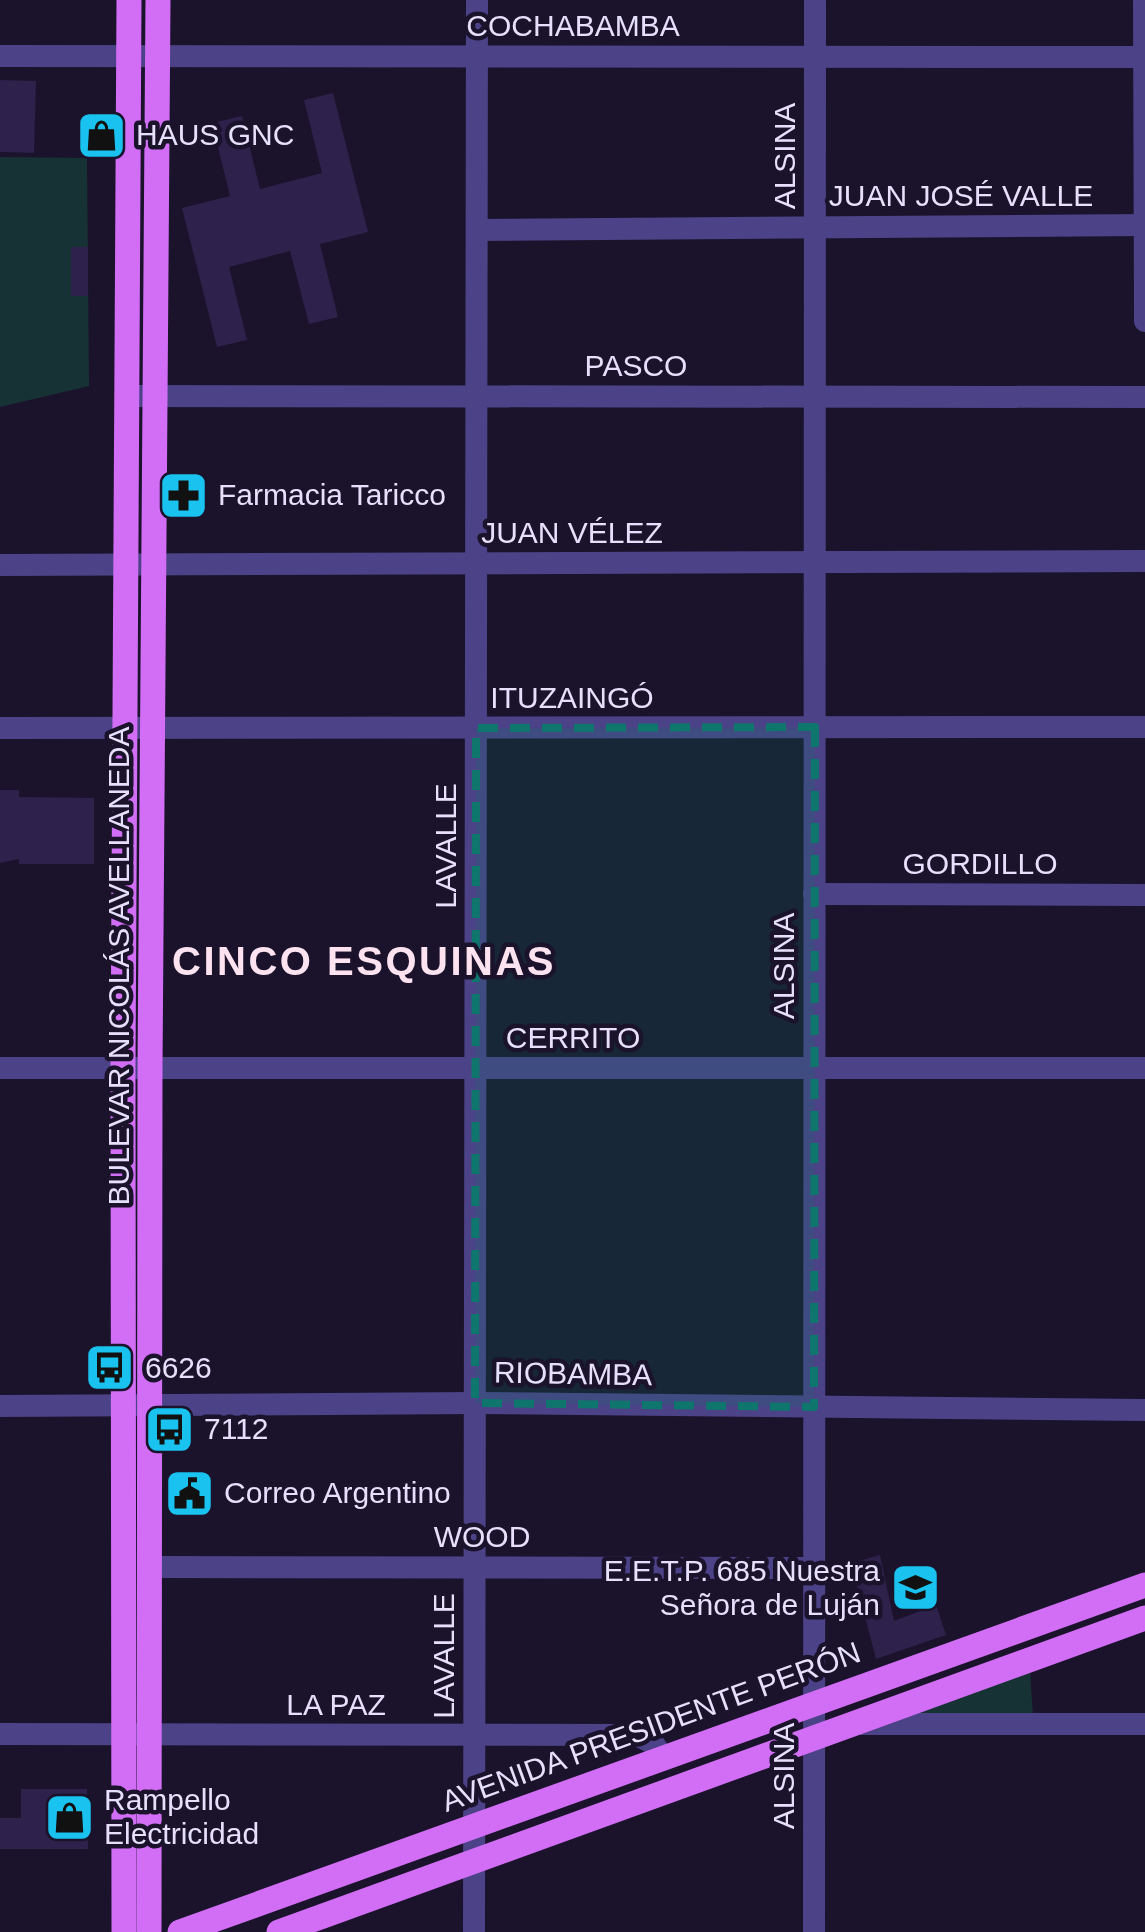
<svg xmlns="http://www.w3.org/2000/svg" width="1145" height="1932" font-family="Arial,sans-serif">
<rect width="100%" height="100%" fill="#1a132b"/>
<g fill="#173235">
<polygon points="0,157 87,158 89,386 0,407"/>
<polygon points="1030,1670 1033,1718 903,1717"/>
</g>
<g fill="#2e214b">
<polygon points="0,80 36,81 34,153 0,152"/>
<polygon points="333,93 368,232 320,244 338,317 309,324 290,251 229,267 247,340 217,347 182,208 230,196 212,123 242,116 260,189 322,173 304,100"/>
<rect x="71" y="247" width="17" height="49"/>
<polygon points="0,790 19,790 19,797 94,798 94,864 19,864 19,859 0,863"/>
<polygon points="880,1555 894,1621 936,1605 946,1635 876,1659 851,1563"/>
<polygon points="21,1789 87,1789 88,1849 0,1849 0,1818 21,1818"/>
</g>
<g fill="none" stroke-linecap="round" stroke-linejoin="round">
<g stroke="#4c4287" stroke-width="22">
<polyline points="1144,0 1145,321"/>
<polyline points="0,56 1145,57"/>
<polyline points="477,230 1145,225"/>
<polyline points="126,396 1145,397"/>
<polyline points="0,565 1145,561"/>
<polyline points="0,728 1145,727"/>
<polyline points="814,894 1145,895"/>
<polyline points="0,1068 1145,1068"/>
<polyline points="0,1406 475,1403 1145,1410"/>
<polyline points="151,1567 814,1568"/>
<polyline points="860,1724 1145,1724"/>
<polyline points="0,1734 637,1735 654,1744 663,1757"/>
<polyline points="474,1932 477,0"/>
<polyline points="814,1932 815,0"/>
</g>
<g stroke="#d26ef5" stroke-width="25">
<polyline points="124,1932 123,1068 129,0"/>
<polyline points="149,1932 150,1068 158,0"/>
<polyline points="180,1932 1145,1585"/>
<polyline points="279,1932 1145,1618"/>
</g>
</g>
<path fill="#0f766e" fill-opacity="0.2" stroke="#0f766e" stroke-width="8" stroke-dasharray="20 12" stroke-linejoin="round" d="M 815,727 L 814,1407 L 475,1403 L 476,728 Z"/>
<defs>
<symbol id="shop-square" viewBox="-11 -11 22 22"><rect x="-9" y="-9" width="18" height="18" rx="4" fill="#19c2ef" stroke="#1a132b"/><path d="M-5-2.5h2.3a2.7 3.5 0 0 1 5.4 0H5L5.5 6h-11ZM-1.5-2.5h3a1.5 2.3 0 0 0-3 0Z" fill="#111"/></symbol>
<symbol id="pharmacy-square" viewBox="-11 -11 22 22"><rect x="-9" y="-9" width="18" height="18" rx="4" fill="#19c2ef" stroke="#1a132b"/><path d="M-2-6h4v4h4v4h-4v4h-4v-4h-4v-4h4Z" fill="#111"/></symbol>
<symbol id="bus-square" viewBox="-11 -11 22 22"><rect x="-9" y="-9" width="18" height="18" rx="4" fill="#19c2ef" stroke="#1a132b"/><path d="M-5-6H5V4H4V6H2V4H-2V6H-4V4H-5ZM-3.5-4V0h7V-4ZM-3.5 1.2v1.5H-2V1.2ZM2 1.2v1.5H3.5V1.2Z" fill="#111"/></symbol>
<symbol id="civic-square" viewBox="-11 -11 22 22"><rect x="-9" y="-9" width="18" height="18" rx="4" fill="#19c2ef" stroke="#1a132b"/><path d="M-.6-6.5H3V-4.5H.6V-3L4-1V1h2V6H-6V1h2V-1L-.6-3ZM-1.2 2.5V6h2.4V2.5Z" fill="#111"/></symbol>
<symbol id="school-square" viewBox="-11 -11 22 22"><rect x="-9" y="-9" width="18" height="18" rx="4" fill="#19c2ef" stroke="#1a132b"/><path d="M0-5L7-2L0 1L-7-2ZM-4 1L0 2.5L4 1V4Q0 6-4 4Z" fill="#111"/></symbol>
</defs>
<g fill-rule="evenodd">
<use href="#shop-square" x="74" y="108" width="55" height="55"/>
<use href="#pharmacy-square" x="156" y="468" width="55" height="55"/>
<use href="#bus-square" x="82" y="1340" width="55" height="55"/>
<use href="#bus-square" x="142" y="1402" width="55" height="55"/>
<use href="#civic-square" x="162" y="1466" width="55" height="55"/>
<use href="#school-square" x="888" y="1560" width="55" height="55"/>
<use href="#shop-square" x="42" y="1790" width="55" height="55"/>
</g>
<g text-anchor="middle" stroke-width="9" stroke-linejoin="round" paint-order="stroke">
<g font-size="30" fill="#e6e0fd" stroke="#1a132b">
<text x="573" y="36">COCHABAMBA</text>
<text transform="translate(785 156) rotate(-90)" y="10">ALSINA</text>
<text x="961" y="206">JUAN JOSÉ VALLE</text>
<text x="636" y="376">PASCO</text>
<text x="572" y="543">JUAN VÉLEZ</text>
<text x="572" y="708">ITUZAINGÓ</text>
<text transform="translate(446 846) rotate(-90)" y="10">LAVALLE</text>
<text x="980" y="874">GORDILLO</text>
<text transform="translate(119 966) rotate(-90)" y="10">BULEVAR NICOLÁS AVELLANEDA</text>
<text transform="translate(784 966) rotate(-90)" y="10">ALSINA</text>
<text x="573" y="1048">CERRITO</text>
<text transform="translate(573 1374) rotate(1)" y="10">RIOBAMBA</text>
<text x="482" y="1547">WOOD</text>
<text transform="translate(444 1656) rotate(-90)" y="10">LAVALLE</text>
<text x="336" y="1715">LA PAZ</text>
<text transform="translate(651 1727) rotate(-20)" y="10">AVENIDA PRESIDENTE PERÓN</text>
<text transform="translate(784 1776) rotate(-90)" y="10">ALSINA</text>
</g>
<g font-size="30" fill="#e6e0fd" stroke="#1a132b" text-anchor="start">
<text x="136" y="145">HAUS GNC</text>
<text x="218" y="505">Farmacia Taricco</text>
<text x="145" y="1378">6626</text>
<text x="204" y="1439">7112</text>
<text x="224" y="1503">Correo Argentino</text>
<text x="880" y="1581" text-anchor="end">E.E.T.P. 685 Nuestra<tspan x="880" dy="34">Señora de Luján</tspan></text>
<text x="104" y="1810">Rampello<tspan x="104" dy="34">Electricidad</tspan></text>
</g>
<g font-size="40" font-weight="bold" letter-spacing="2.5" fill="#fde2f0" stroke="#1a132b">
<text x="364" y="975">CINCO ESQUINAS</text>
</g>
</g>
</svg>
